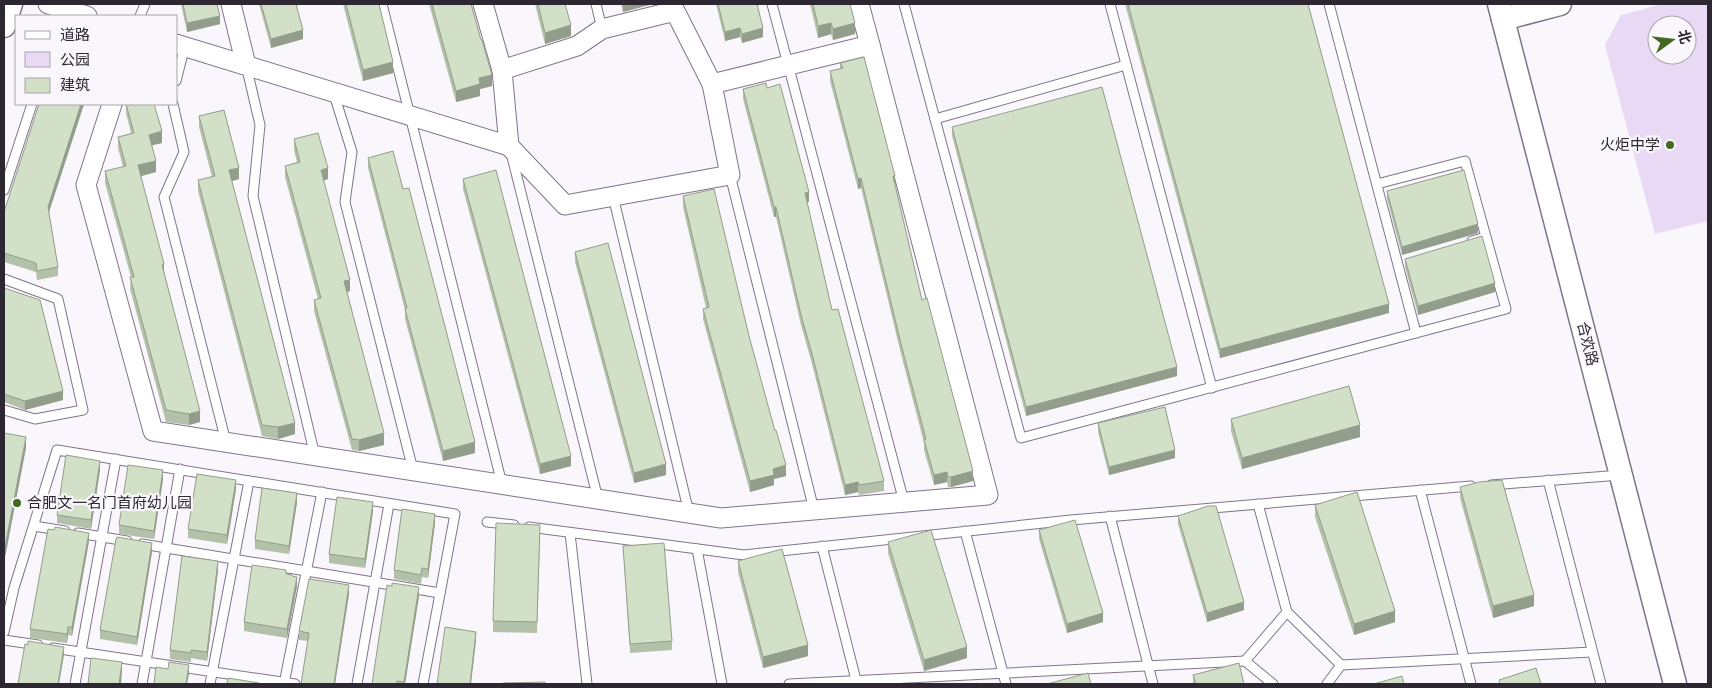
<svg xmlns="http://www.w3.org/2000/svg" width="1712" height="688" font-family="'Sofia Sans Condensed','Noto Sans SC',sans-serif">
<rect width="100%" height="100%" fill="#faf7fc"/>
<path fill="#e9d9f4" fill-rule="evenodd" d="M1663,4H1708V221L1655,234L1605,45L1621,15ZM1657,25H1687V55H1657Z"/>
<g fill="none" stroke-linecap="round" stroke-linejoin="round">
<defs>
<g id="service">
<polyline points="382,4 502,484"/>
<polyline points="596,4 602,29"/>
<polyline points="772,4 904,502"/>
<polyline points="904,4 1021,438 1416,333 1329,4"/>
<polyline points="1110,4 1212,388"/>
<polyline points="140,16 145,4"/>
<polyline points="246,65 260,125 253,196 315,456"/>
<polyline points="176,81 185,46"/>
<polyline points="333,91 352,152 345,202 413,470"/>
<polyline points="173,104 184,152 164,197 226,442"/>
<polyline points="935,119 1126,65"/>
<polyline points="511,153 598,499"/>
<polyline points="730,175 814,510"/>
<polyline points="1377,184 1465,161 1486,237 1472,241"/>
<polyline points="4,190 32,104"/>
<polyline points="613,196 689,513"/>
<polyline points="4,279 58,299 83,410 35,419 4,410"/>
<polyline points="1416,333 1506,309 1486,237"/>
<polyline points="1548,480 1601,684"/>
<polyline points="1491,485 1621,475"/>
<polyline points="1420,490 1471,684"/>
<polyline points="1258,504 1287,612"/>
<polyline points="1110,516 1153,684"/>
<polyline points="487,522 514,525"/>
<polyline points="34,526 65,531"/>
<polyline points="529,527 744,555 1071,520 1471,486"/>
<polyline points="965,531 1006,684"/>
<polyline points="78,533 127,541"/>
<polyline points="570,533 587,684"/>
<polyline points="142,544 440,593"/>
<polyline points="822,546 857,684"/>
<polyline points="697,549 722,684"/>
<polyline points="4,632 14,588 57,450 455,514 423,684"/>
<polyline points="4,640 38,645"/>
<polyline points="53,648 295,684"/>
<polyline points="75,684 116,459"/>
<polyline points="142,684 180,469"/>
<polyline points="210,684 249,481"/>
<polyline points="284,684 322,492"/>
<polyline points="357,684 389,504"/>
<polyline points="789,684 1245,661"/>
<polyline points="1273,684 1245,661 1287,612 1341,665 1592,652"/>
<polyline points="1327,684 1341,665"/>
</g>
<g id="minor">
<polyline points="48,4 87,16"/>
<polyline points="231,4 246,65"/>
<polyline points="483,4 502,70 509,146"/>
<polyline points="176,44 509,146 565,205 730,175 712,84 870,45 859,4"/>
<polyline points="502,70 577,46 602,29 675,11 712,84"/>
<polyline points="112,104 86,185 153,431 721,518 988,495 870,45"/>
</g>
<g id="tertiary">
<polyline points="1499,4 1675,684"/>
<polyline points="1503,19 1560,4"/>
<polyline points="4,26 11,4"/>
</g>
</defs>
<use href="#service" stroke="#82748b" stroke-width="11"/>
<use href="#minor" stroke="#82748b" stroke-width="21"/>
<use href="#tertiary" stroke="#82748b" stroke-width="25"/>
<use href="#service" stroke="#fff" stroke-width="9"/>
<use href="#minor" stroke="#fff" stroke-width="19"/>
<use href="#tertiary" stroke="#fff" stroke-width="22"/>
</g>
<g fill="#b4c1aa">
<polygon points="181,4 217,4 220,24 187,32"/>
<polygon points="259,4 296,4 303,39 271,48"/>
<polygon points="343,4 379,4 393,73 363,81"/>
<polygon points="429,4 471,4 492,86 480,89 480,96 456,102"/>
<polygon points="535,4 565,4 571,36 545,44"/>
<polygon points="621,4 653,4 623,12"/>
<polygon points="716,4 757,4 763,37 742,43 740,37 725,41"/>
<polygon points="810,4 850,4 855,34 833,40 831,34 818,38"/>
<polygon points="1125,4 1308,4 1389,313 1220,358"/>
<polygon points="864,57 922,300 973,481 951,487 948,487 947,482 934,485 924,450 924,443 901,354 861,188 858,189 830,81 830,71 840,69 840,63"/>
<polygon points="743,89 809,202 807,202 832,310 884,481 884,491 859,495 858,492 845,495 812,364 801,325 776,217 774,217 743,99"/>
<polygon points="84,104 49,212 58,267 58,276 37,280 36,272 4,262 4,212"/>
<polygon points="126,104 154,104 162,143 152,145 156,172 141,176 200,422 189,425 166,422 130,289 131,277 105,183 105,171 123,167 118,148 118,137 131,133 126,113"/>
<polygon points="199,116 239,179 232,181 295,434 278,439 262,436 198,191 198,180 212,177 199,127"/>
<polygon points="952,127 1177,376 1026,416 952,136"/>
<polygon points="294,139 328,179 323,181 350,291 347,292 384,445 359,451 352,450 314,311 314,300 318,299 285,177 285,166 297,162 294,150"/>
<polygon points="368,158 403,189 475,453 443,461 405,319 405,310 368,168"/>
<polygon points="463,179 571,466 540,474 463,189"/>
<polygon points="1387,191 1478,233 1402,255 1387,199"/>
<polygon points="683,196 749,336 786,476 774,479 774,485 750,492 703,319 703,309 706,308 683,207"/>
<polygon points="575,252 666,475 634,483 575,262"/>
<polygon points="1405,259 1495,292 1418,315 1405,267"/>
<polygon points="4,288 63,400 25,410 4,402"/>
<polygon points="1231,419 1360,437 1242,469 1231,431"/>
<polygon points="1098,423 1175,458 1109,475 1098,432"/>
<polygon points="100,470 91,529 57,523 57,515"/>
<polygon points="163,479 154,539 119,534 119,525"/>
<polygon points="1460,487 1534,606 1493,618 1460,498"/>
<polygon points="236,489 227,544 188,538 188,529"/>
<polygon points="297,502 289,554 255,549 255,540"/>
<polygon points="1315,505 1395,622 1354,635 1315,517"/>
<polygon points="373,511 365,568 329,563 329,554"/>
<polygon points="1178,516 1244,610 1207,622 1178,524"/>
<polygon points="435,523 428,578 422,577 421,584 394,579 394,570"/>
<polygon points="1039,530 1103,622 1067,633 1039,539"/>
<polygon points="540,536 537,633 493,632 493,621"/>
<polygon points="89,541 72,636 68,635 67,643 30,638 30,629"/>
<polygon points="888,542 967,658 924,671 888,553"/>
<polygon points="623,546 672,641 672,650 630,653"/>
<polygon points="152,552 137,645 100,639 100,630"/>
<polygon points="738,561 808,656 763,668 738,572"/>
<polygon points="218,570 207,661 191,658 191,662 170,659 170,650"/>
<polygon points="286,574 292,576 297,586 287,638 244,631 244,622"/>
<polygon points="349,594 335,684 301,684 308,641 299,640 299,631"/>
<polygon points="419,596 405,684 372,684"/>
<polygon points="1193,675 1244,684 1193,684"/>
</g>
<g fill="#929d8b">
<polygon points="623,4 653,4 623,12"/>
<polygon points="220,16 220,24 187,32 187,23"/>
<polygon points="831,23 831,34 818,38 818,26"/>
<polygon points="855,23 855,34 833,40 833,29"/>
<polygon points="571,25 571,36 545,44 545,33"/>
<polygon points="740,28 740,37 725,41 725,32"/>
<polygon points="763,28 763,37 742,43 742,34"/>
<polygon points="303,30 303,39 271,48 271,39"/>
<polygon points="393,62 393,73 363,81 363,70"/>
<polygon points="492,75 492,86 480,89 480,96 456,102 456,91 479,78"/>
<polygon points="81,104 84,104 48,215 48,207"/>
<polygon points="162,131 162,143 149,146 149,135"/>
<polygon points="156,161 156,172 138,177 138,165"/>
<polygon points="239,168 239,179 229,182 229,170"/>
<polygon points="328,168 328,179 321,181 321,170"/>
<polygon points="893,176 895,176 895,186"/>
<polygon points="861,178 861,188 858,189 858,179"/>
<polygon points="809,192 809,202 805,203 805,193"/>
<rect x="774" y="207" width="2" height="10"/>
<polygon points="1478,224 1478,233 1402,255 1402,247"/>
<polygon points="164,264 164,275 162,265"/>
<polygon points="350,280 350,291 344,293 344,281"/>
<polygon points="1495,283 1495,292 1418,315 1418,306"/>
<polygon points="1389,304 1389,313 1220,358 1220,349"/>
<polygon points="1177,367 1177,376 1026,416 1026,407"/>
<polygon points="63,391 63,400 25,410 25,401"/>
<polygon points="200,411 200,422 189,425 189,414"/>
<polygon points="295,423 295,434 278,439 278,427"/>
<polygon points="1360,425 1360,437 1242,469 1242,458"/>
<polygon points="384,433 384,445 359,451 359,440"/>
<polygon points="26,437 26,448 4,563 4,552"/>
<polygon points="475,442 475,453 443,461 443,451"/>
<polygon points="1175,450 1175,458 1109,475 1109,467"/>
<polygon points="571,456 571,466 540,474 540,464"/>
<polygon points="100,461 100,470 91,529 91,520"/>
<polygon points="666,464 666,475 634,483 634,473"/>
<polygon points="786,465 786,476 774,479 774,485 750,492 750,481 773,469"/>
<polygon points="163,470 163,479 154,539 154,531"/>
<polygon points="973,471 973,481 951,487 951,477"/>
<polygon points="947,472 947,482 934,485 934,475"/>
<polygon points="236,480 236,489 227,544 227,535"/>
<polygon points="858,482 858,492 845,495 845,485"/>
<polygon points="297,493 297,502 289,554 289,546"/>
<polygon points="373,502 373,511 365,568 365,559"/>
<polygon points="435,514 435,523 428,578 428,569"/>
<polygon points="89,533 89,541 72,636 72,627"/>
<polygon points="152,543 152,552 137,645 137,637"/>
<polygon points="218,561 218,570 207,661 207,652"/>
<polygon points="297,577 297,586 287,638 287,629"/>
<polygon points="349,585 349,594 335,684 334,684"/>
<polygon points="419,587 419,596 405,684 404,684"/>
<polygon points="1534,595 1534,606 1493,618 1493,606"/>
<polygon points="1244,602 1244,610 1207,622 1207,613"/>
<polygon points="1395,611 1395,622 1354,635 1354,624"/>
<polygon points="1103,613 1103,622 1067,633 1067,624"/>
<polygon points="68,627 68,635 67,643 67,634"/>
<polygon points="476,632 476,641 471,684 470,684"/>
<polygon points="808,645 808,656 763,668 763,657"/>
<polygon points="64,647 64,655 59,684 58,684"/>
<polygon points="967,647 967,658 924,671 924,660"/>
<polygon points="122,662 122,671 121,684 119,684"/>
<polygon points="189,665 189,674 187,684 186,684"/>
</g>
<g fill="#d1e0c6" stroke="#929d8b">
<polygon points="183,4 217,4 220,16 187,23"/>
<polygon points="261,4 296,4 303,30 271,39"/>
<polygon points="346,4 379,4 393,62 363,70"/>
<polygon points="432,4 471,4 481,40 482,40 492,75 479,78 480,84 456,91"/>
<polygon points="538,4 565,4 571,25 545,33"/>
<polygon points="718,4 757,4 763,28 742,34 740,28 725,32"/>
<polygon points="813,4 850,4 855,23 833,29 831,23 818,26"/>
<polygon points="1128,4 1308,4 1389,304 1220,349"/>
<polygon points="864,57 895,176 893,176 922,300 927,298 973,471 951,477 948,477 947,472 934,475 924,440 926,439 901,344 861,178 858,179 830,71 843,68 840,63"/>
<polygon points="766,83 767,88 780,84 809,192 805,193 832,310 838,309 884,481 859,485 858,482 845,485 812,354 801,315 776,207 774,207 743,89"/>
<polygon points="1102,87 1177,367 1026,407 952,127"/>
<polygon points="39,104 81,104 48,207 58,267 37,271 36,263 4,253 4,212"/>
<polygon points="126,104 154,104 162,131 149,135 156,161 138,165 164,264 162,265 200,411 189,414 166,410 130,277 134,277 105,171 126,166 118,137 134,133"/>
<polygon points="224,110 239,168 229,170 295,423 278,427 262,425 198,180 215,176 199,116"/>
<polygon points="318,133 328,168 321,170 350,280 344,281 384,433 359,440 352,439 314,300 321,298 285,166 300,162 294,139"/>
<polygon points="393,151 403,189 409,188 475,442 443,451 405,309 407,308 368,158"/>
<polygon points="496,170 571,456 540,464 463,179"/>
<polygon points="1464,170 1478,224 1402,247 1387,191"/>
<polygon points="714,189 749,336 775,431 776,430 786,465 773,469 774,475 750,481 703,309 709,307 683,196"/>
<polygon points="1482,236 1495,283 1418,306 1405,259"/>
<polygon points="608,243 666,464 634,473 575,252"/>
<polygon points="4,288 40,300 63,391 25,401 4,394"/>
<polygon points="1349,386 1360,425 1242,458 1231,419"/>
<polygon points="1165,407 1175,450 1109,467 1098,423"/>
<polygon points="4,433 26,437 4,552"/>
<polygon points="66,455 100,461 91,520 57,515"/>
<polygon points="128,465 163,470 154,531 119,525"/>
<polygon points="197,474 236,480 227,535 188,529"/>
<polygon points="1502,480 1534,595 1493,606 1460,487 1479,482"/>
<polygon points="262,488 297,493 289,546 255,540"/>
<polygon points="1357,492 1395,611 1354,624 1315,505"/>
<polygon points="337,497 373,502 365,559 329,554"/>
<polygon points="1208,506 1216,506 1244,602 1207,613 1178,516"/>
<polygon points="402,509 435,514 428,569 422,568 421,575 394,570"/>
<polygon points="1075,520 1103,613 1067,624 1039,530"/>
<polygon points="496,523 540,525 537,622 493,621"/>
<polygon points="55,527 89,533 72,627 68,627 67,634 30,629 48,529 54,530"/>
<polygon points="931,530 967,647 924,660 888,542"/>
<polygon points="117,537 152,543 137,637 100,630 116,539"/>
<polygon points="664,543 672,641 630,644 623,546"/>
<polygon points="782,549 808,645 763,657 738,561"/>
<polygon points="182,556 218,561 207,652 191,650 191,653 170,650"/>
<polygon points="252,565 286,570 286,574 292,575 292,576 297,577 287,629 244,622"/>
<polygon points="309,579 349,585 334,684 301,684 309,633 299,631"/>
<polygon points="392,583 419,587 404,682 397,681 397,684 372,684 387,585 392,586"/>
<polygon points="445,627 476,632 470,684 437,684"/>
<polygon points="28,641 64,647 58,684 18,684 25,644 28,645"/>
<polygon points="91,658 122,662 119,684 88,684"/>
<polygon points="169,662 189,665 186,684 154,684 156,667 168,669"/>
<polygon points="1239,663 1244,684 1196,684 1193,675"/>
<polygon points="1536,668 1541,684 1500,684 1499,680"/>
<polygon points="1088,673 1091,684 1047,684"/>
<polygon points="1402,676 1404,684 1374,684"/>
<polygon points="228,678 259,683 259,684 227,684"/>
<polygon points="545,682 545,684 503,684 503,683"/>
</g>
<g fill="#436922" stroke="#faf7fc" stroke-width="2">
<circle cx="1670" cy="145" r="5"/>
<circle cx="17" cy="503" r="5"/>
</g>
<g text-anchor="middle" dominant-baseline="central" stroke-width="4.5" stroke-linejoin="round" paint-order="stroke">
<g font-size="15" fill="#2d2731" stroke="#faf7fc" text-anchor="end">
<text x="1660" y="145">火炬中学</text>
<text x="27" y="503" text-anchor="start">合肥文一名门首府幼儿园</text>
</g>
<g font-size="15" fill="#2d2731" stroke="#faf7fc">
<text transform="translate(1587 344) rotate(76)">合欢路</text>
</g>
</g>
<rect width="1712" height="688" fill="none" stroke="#2d2731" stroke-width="10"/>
<rect x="15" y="15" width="162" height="90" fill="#faf7fc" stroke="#a8a4ab"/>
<rect x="25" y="31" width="25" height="8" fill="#ffffff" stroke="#a8a4ab"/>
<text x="60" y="40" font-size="15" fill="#2d2731">道路</text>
<rect x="25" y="52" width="25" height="15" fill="#e9d9f4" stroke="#a8a4ab"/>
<text x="60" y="65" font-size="15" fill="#2d2731">公园</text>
<rect x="25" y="78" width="25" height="15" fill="#d1e0c6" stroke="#a8a4ab"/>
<text x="60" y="90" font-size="15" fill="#2d2731">建筑</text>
<g transform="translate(1672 40) rotate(75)"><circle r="24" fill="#faf7fc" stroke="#a8a4ab"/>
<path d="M0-4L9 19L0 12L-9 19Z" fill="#436922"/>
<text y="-8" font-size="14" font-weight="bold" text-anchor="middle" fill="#2d2731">北</text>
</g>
</svg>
